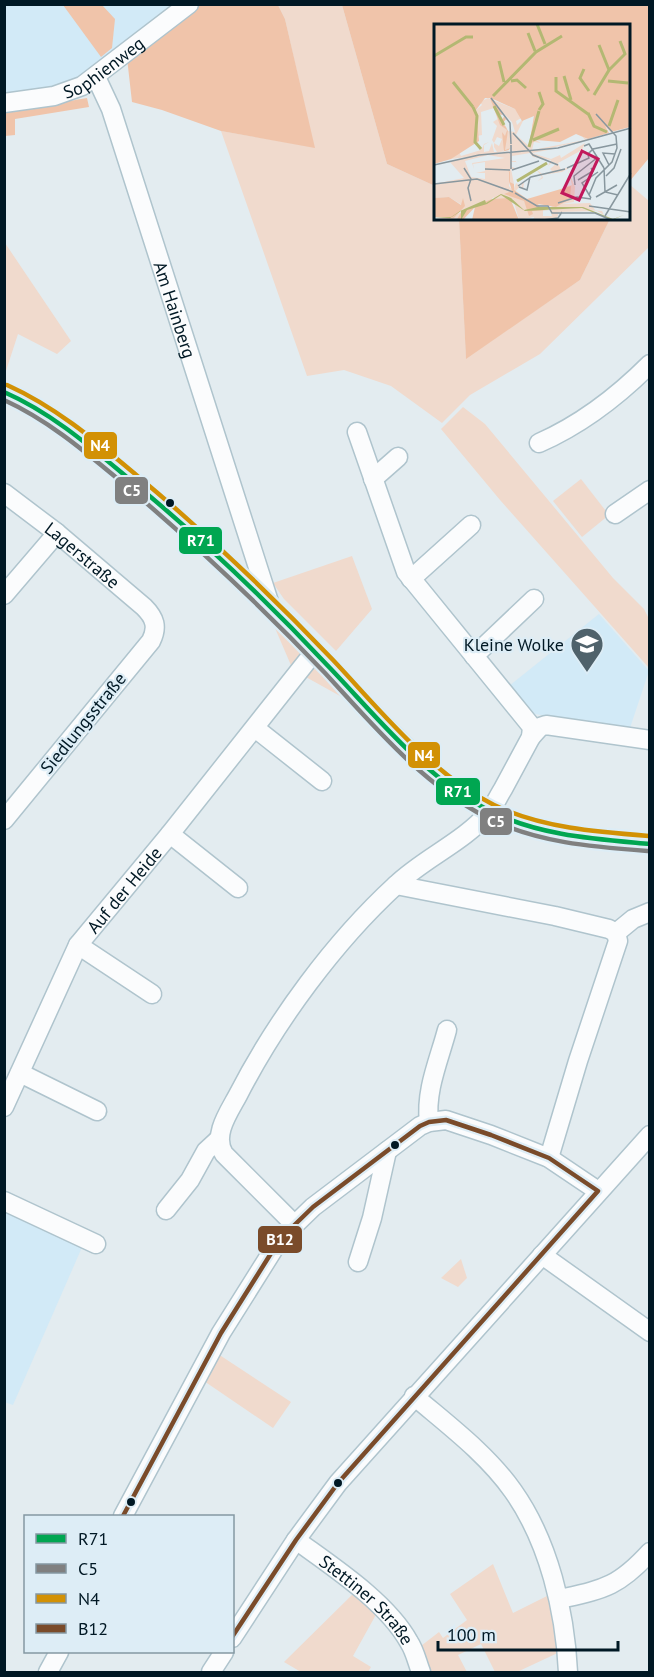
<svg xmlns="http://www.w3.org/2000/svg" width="654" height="1677" font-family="'PT Sans',sans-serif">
<rect width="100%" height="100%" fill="#e3ecf0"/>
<g fill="#d2eaf7">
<polygon points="4,5 170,5 85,78 64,88 5,96"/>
<polygon points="599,614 649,671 629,731 535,714 509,686"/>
<polygon points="4,1208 83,1245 13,1405 4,1402"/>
</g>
<g fill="#f0dacd">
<polygon points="278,5 342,5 387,164 435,186 435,219 459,219 466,358 580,280 610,219 628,219 629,184 649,201 649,247 540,354 470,395 442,423 391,386 344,370 307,376 221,131 314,147 285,19"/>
<polygon points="5,243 71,341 57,354 18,334 5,374"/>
<polygon points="463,407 485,424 613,578 644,609 649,619 649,668 500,500 441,429"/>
<polygon points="581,479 609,515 582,537 553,501"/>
<polygon points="352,556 372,609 336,651 284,599 273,583"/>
<polygon points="269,614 302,650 303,656 293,670"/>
<polygon points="316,666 369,717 340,696 304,676 312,668"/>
<polygon points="461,1259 467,1278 458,1287 441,1278"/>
<polygon points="215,1352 291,1402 273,1428 201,1379"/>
<polygon points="493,1564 513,1613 553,1593 562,1651 517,1672 495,1672 481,1644 458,1655 467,1672 428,1672 417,1649 439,1632 443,1638 467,1620 450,1594"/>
<polygon points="356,1591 378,1611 353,1656 371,1667 368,1672 301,1672 284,1662"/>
</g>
<g fill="#f0c4aa">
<polygon points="63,5 102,5 115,19 112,48 101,57"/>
<polygon points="194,5 278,5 285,19 315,148 221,131 162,110 132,102 127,58"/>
<polygon points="342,5 649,5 649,158 629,182 628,26 435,26 435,186 387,164"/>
<polygon points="87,98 89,107 15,119 15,135 5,136 5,112"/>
<polygon points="459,219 610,219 580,280 466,359"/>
</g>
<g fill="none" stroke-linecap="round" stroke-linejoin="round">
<defs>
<g id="minor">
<path id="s1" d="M96,77L111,109L270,605"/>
<path id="s2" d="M4,103L54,96L82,86L189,4"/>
<path d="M4,392C51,411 89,445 127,477C201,538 270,603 335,673C380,720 432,782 490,811C540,836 596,839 650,844"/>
<path d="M539,443C580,425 619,395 650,364"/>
<polyline points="373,479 398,457"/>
<path id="s3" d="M4,493L57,533L144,607C155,618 158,627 151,641L4,820"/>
<polyline points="615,514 650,490"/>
<polyline points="411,579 471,525"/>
<polyline points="4,595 57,533"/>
<polyline points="474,656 534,599"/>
<polyline points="255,728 322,781"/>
<polyline points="531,737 540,727 546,725 650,740"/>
<polyline points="170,834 238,888"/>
<polyline points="396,885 555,916 609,929 616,933 618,941 578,1061 549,1158"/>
<polyline points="616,933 633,919 650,912"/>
<polyline points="78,945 152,994"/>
<polyline points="20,1073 97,1111"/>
<path id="s4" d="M4,1107L78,945L170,834L315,651"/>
<path d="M429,1122C425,1091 439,1060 447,1030"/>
<polyline points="4,1201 96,1244"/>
<polyline points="166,1210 190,1180 206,1151 219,1139"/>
<path d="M294,1224L224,1154C212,1135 229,1112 238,1095C276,1021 334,942 396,885C424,858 464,842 489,812C494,806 498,797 503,789C512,772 522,754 531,737L532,727L406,572L357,432"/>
<polyline points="542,1255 650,1332"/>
<polyline points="358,1262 372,1218 387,1151"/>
<path d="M414,1396C448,1425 487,1454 513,1491C549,1542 565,1611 568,1672"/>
<polyline points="123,1516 221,1333 280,1239 313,1207 420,1126 429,1122 446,1120 491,1135 549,1158 598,1191"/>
<path id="s5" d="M296,1540C333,1567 387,1602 409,1642C415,1651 417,1662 421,1672"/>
<path d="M560,1599C604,1589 618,1587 650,1552"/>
<polyline points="232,1638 296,1540 338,1483 650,1135"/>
<polyline points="48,1672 59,1652"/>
<polyline points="211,1672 224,1652"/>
</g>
</defs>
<use href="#minor" stroke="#afc4cd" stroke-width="21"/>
<use href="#minor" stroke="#fbfcfd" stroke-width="18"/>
<defs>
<path id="bus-1" d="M4,392C54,414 93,449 134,483C203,540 268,602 329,667C378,718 426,779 490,811C540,836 596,839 650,844"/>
<path id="bus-2" d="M4,400C52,422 90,456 130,489C198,547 263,608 325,673C373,725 422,784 486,817C536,843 594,847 649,851"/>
<path id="bus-3" d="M7,385C58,408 98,443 141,479C208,535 272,596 333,660C381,711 430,773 494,805C542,828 597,832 650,836"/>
<polyline id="bus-4" points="123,1516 221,1333 280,1239 313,1207 420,1126 429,1122 446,1120 491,1135 549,1158 598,1191 338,1483 296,1540 232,1637"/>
</defs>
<use href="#bus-1" stroke="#ddedf6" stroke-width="9"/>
<use href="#bus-2" stroke="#ddedf6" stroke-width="9"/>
<use href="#bus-3" stroke="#ddedf6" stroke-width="9"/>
<use href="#bus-4" stroke="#ddedf6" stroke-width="9"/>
<use href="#bus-1" stroke="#00a651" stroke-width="4.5"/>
<use href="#bus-2" stroke="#808080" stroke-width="4.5"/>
<use href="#bus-3" stroke="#d29105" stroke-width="4.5"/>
<use href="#bus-4" stroke="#7a4b2a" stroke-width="4.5"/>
</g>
<defs>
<symbol id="school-pin" viewBox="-11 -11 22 30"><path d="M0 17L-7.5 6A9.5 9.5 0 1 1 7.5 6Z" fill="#4f626b" stroke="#ddedf6"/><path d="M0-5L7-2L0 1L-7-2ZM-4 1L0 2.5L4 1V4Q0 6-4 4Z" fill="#fff"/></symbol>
</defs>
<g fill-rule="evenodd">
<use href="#school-pin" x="568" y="625" width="38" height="52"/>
</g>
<g fill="#001824" stroke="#ddedf6" stroke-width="2">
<circle cx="170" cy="503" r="5"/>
<circle cx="395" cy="1145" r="5"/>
<circle cx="338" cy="1483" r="5"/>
<circle cx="131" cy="1502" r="5"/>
</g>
<g text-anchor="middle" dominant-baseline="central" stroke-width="4.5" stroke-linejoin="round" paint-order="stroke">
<g font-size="18" fill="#001824" stroke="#ddedf6">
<text stroke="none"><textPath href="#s2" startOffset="108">Sophienweg</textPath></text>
<text stroke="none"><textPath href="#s1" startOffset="246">Am Hainberg</textPath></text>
<text stroke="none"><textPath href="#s3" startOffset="100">Lagerstraße</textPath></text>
<text transform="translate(83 723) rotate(-51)">Siedlungsstraße</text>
<text stroke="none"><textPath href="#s4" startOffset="250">Auf der Heide</textPath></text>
<text stroke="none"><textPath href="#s5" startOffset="93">Stettiner Straße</textPath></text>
</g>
<g font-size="18" fill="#001824" stroke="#ddedf6" text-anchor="end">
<text x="564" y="644">Kleine Wolke</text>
</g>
</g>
<g transform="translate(434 24)">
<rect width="196" height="196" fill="#e3ecf0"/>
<path d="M54,74L81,85L89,93L82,97L83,101L91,93L100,92L96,120L102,116L107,119L100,118L98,126L151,116L148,112L154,116L112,125L68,128L76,127V124L64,129L17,135L25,128L27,132L47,126L41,118L48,125L50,120L55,118L50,121V128L55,127L58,119L60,128H63L60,123V119L65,122L68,115L63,113L60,119L58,116L63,102L59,98L65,94L72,95L66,100L73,106L70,124L74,107L81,108L78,98L58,78L60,84L47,88L48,111L43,112L42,86L48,81L46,78ZM100,92L99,112L95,122L82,111L91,93ZM151,119L148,126L124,139L127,146L138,142L128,148L108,151L109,154L104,157L108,153L102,145L108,150L119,148L116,145L122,140L119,138L114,142L117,136L99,133L96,129L78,132V137H82L83,143L82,138H77L78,143L83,145H77L80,160L76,158L75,162L79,167L82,159L88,163L87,159L89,158H90L89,166L86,162L81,168L103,181L79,168L77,170L90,177L94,185L109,184V192H118L116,186L129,184L168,187L170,191L163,187L125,188L123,194L129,191L122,195L99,196L100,193L85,196L79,175L60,178V173L52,180L28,186L26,196H13L27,188L29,176L28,181L15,173L0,174V160L30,154L16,138L0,142L38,132L125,124L98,129L117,135L126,131L127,134ZM54,131L71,134L38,139L40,145L39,140L51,138V147L42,149H51V155L37,153L31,137ZM134,146L141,163L140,178L128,180L156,179L161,186L116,184L136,166L130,163L138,161Z" fill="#f0dacd" fill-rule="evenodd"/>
<path d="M0,0H196V103L177,108L171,102L175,109L154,115L142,110L126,118L102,116L95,121L100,92L88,97L81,85L59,75L69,91L63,90L68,98L70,92L72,95L69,99L72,103L74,107L71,126L76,124L75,126L64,129L70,127L68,108L71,112L73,106L66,101L56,74H51L42,86L45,117L17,135L0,140ZM74,146L76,148V158L80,160V166L93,175L137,162L136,175L122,183L104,180L108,186H116L98,187L99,190L95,192L90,177L70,170L78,167L75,157V148ZM15,173L27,181L29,174L31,182L20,194L11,196L0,195L16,194L0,193V174ZM76,174L85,196H38L41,183L29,196L23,195L28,187L58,175Z" fill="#f0c4aa"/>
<path d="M67,170L77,174L90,186L104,183H149L179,195L190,191L178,196L148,184L91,187L67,171L53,180L33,186L27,196V187L16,194H0L17,193L26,187L51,176L52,179Z" fill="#b3b873"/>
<path fill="none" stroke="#b3b873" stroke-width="3" d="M103,0L111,20M94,9L101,27M0,32L32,13H39M65,37L70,58M150,45L146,54L155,67M175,46L191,30L186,17M130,52L137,76M122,53V67L154,90M77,57L83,56L92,64M174,57L194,59M19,58L39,83M160,71L175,46L165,21M59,72L102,28L128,12M60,82L70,101M39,83L43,92L41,118L47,125M105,86L109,80L105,68M154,89L160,102L173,108M175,102L184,76M99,116L125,105M95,123L105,87M83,157L113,139"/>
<path fill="none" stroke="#88979e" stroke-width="1.5" d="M57,74L76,99L77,120M79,109L99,131L124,141M77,121V145M150,122L155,120L170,144M155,135L154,130L159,125L183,120M0,141L45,131L124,124L197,104M175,141L169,129L181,130M30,144L37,155L34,164L37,177M133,144L155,134M170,144L171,168L184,171M51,145L76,146M78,146L105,137M172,152L180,144L187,125M144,156L159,147L157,144M0,160L43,155L79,168M141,161L140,152L164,133M84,162L97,153L131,145M85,163L93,166L96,153M81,169L103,182H114L118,189H161L177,196M155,171L162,154L178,138L183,124L182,112L162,90M162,173L183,161M157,174L148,159L164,148M124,179L143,173L157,175M155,182L197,188M171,192L197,149M109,196L124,194L128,188"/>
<path fill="#c2185b" fill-opacity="0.15" stroke="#c2185b" stroke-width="3" d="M148,127L164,135L145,176L128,169Z"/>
<rect width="196" height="196" fill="none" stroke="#001824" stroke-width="3"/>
</g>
<g stroke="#ddedf6" stroke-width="2">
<rect x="83" y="431" width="35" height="29" rx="6" fill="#d29105"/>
<rect x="114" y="476" width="35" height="29" rx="6" fill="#808080"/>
<rect x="178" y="526" width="45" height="29" rx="6" fill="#00a651"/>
<rect x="407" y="741" width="34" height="28" rx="6" fill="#d29105"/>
<rect x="435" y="777" width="46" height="29" rx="6" fill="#00a651"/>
<rect x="479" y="807" width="34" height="29" rx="6" fill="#808080"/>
<rect x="257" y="1225" width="46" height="29" rx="6" fill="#7a4b2a"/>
</g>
<g font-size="16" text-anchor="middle" font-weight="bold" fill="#fff">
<text x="100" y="451">N4</text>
<text x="132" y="496">C5</text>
<text x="201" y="546">R71</text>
<text x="424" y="761">N4</text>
<text x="458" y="797">R71</text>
<text x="496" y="827">C5</text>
<text x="280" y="1245">B12</text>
</g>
<rect width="654" height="1677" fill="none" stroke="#001824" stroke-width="12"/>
<rect x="24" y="1515" width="210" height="138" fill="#ddedf6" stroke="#8598a2" stroke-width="1.5"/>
<rect x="36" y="1534" width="30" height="9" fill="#00a651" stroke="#8598a2" stroke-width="1.5"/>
<text x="78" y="1545" font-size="18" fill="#001824">R71</text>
<rect x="36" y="1564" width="30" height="9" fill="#808080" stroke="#8598a2" stroke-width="1.5"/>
<text x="78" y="1575" font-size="18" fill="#001824">C5</text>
<rect x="36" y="1594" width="30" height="9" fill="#d29105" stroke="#8598a2" stroke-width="1.5"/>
<text x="78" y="1605" font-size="18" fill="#001824">N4</text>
<rect x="36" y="1624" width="30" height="9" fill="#7a4b2a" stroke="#8598a2" stroke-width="1.5"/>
<text x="78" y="1635" font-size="18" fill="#001824">B12</text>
<path d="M438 1641v9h180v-9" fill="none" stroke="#001824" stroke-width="3"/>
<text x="447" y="1641" font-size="18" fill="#001824" stroke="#ddedf6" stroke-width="4.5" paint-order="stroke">100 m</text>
</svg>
